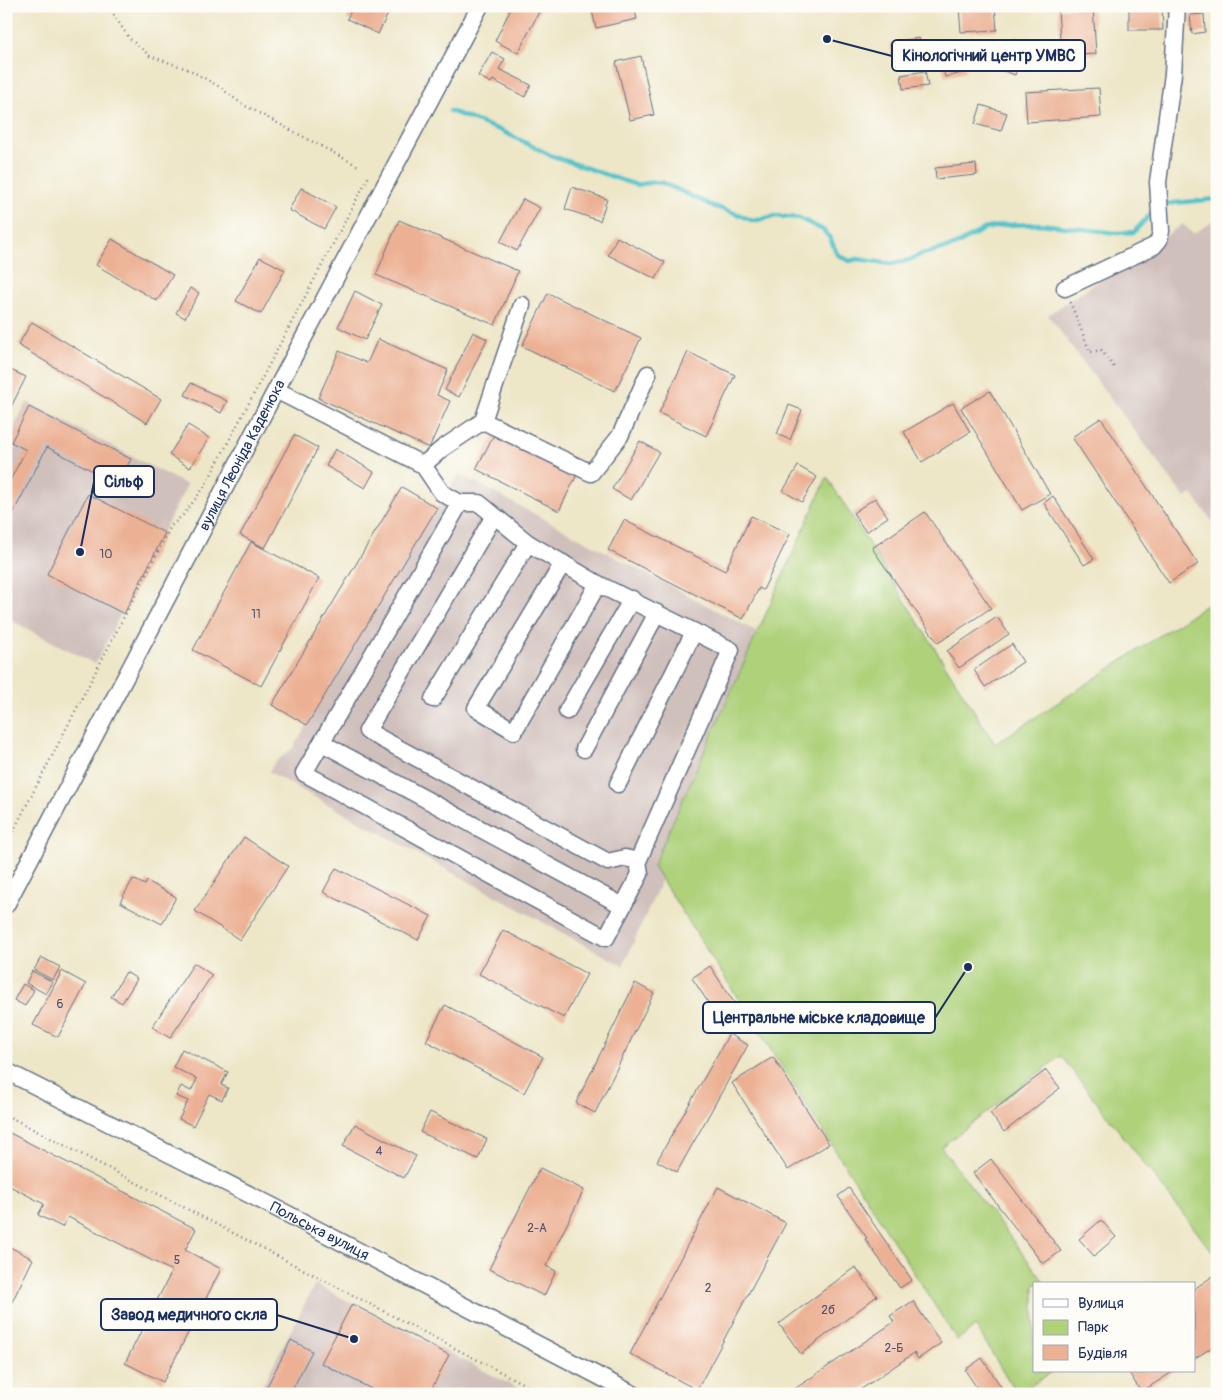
<svg xmlns="http://www.w3.org/2000/svg" width="1223" height="1400" font-family="Pangolin,sans-serif">
<rect width="100%" height="100%" fill="#fdfcf7"/>
<filter id="ink" filterUnits="userSpaceOnUse"><feTurbulence type="fractalNoise" baseFrequency=".02" numOctaves="2"/><feDisplacementMap in="SourceGraphic" scale="10" xChannelSelector="R" yChannelSelector="G"/><feConvolveMatrix kernelMatrix="1 2 1 2 8 2 1 2 1" color-interpolation-filters="sRGB"/></filter>
<filter id="wash" filterUnits="userSpaceOnUse"><feTurbulence type="fractalNoise" baseFrequency=".0096" numOctaves="4" result="noise"/><feDisplacementMap in="SourceGraphic" scale="20" xChannelSelector="R" yChannelSelector="G"/><feGaussianBlur stdDeviation="1.12" result="paint"/><feColorMatrix in="noise" values="0 0 0 0 0 0 0 0 0 0 0 0 0 0 0 0 0 1.4 0 .05"/><feComposite in="paint" operator="in"/></filter>
<g filter="url(#wash)">
<rect width="100%" height="100%" fill="#ede6c7"/>
<g fill="#d0c0bc">
<polygon points="1217,219 1217,528 1192,494 1185,498 1048,315 1183,224 1193,234"/>
<polygon points="27,402 187,485 95,664 6,618 6,443"/>
<polygon points="459,474 757,632 653,866 662,879 623,966 269,772 274,763 293,748 437,508"/>
<polygon points="315,1284 529,1394 258,1394"/>
</g>
<polygon fill="#aed17a" stroke="#64806c" points="827,477 995,744 1217,598 1217,1258 1061,1056 941,1147 1046,1284 1034,1284 1034,1371 1053,1371 1019,1394 1016,1394 976,1326 957,1340 653,866"/>
<g fill="none" stroke-linecap="round" stroke-linejoin="round">
<g stroke="#55c2cb" stroke-width="4.5">
<polyline points="450,111 502,131 550,155 624,181 637,185 654,182 663,183 713,206 740,215 753,221 775,216 799,218 823,230 830,238 837,254 849,261 858,259 891,264 909,260 922,254 954,246 984,229 1004,225 1040,224 1117,233 1134,232 1155,209"/>
<polyline points="1163,204 1217,199"/>
</g>
</g>
<g id="blocks">
<g fill="#ecb194">
<polygon points="353,6 392,6 378,34 347,19"/>
<polygon points="512,6 542,6 518,53 495,41"/>
<polygon points="591,6 634,6 637,19 596,28"/>
<polygon points="995,6 997,30 961,32 959,7"/>
<polygon points="1093,7 1096,54 1061,56 1058,9"/>
<polygon points="1129,7 1162,7 1163,30 1129,30"/>
<polygon points="1204,14 1205,32 1192,34 1190,15"/>
<polygon points="919,38 922,51 893,57 890,43"/>
<polygon points="1013,39 1025,43 1015,75 1002,70"/>
<polygon points="492,52 505,59 499,69 531,85 525,97 493,80 491,83 478,76"/>
<polygon points="641,56 654,115 630,120 616,62"/>
<polygon points="962,56 966,72 945,77 941,61"/>
<polygon points="925,71 928,86 903,89 901,75"/>
<polygon points="1099,88 1101,117 1027,122 1025,92"/>
<polygon points="981,105 1007,113 1001,131 975,124"/>
<polygon points="976,164 977,175 936,179 935,168"/>
<polygon points="572,187 607,199 600,221 565,209"/>
<polygon points="301,188 336,207 324,229 289,210"/>
<polygon points="523,199 540,208 517,251 500,242"/>
<polygon points="399,220 518,271 495,325 376,275"/>
<polygon points="617,237 665,262 656,279 608,255"/>
<polygon points="112,239 173,275 157,301 96,265"/>
<polygon points="260,257 285,270 261,314 236,301"/>
<polygon points="190,288 199,293 185,318 176,313"/>
<polygon points="355,291 382,305 365,340 338,327"/>
<polygon points="548,293 641,338 615,391 522,346"/>
<polygon points="32,322 161,399 147,423 18,345"/>
<polygon points="473,332 487,339 459,397 445,390"/>
<polygon points="378,339 448,370 437,395 450,401 429,448 318,398 339,351 367,363"/>
<polygon points="688,352 735,375 706,436 659,413"/>
<polygon points="6,368 26,377 6,417"/>
<polygon points="191,383 227,401 221,413 185,395"/>
<polygon points="990,391 1050,494 1022,510 961,408"/>
<polygon points="953,403 970,432 922,462 904,432"/>
<polygon points="789,405 802,410 790,440 777,434"/>
<polygon points="29,407 131,459 118,484 47,447 6,527 6,488 26,450 11,442"/>
<polygon points="1101,418 1198,564 1169,583 1072,437"/>
<polygon points="188,425 209,438 190,468 169,455"/>
<polygon points="497,429 579,470 559,511 476,469"/>
<polygon points="294,435 318,448 265,548 240,535"/>
<polygon points="640,441 659,452 631,500 612,489"/>
<polygon points="335,449 374,472 365,488 326,466"/>
<polygon points="798,466 817,477 802,502 783,491"/>
<polygon points="402,487 437,508 307,725 272,705"/>
<polygon points="88,494 165,533 124,614 47,574"/>
<polygon points="1053,496 1094,559 1084,565 1044,503"/>
<polygon points="875,498 888,517 866,532 853,513"/>
<polygon points="925,512 991,608 938,643 872,548"/>
<polygon points="751,516 790,534 763,590 759,588 743,619 608,550 624,520 725,571"/>
<polygon points="251,542 319,578 261,686 193,650"/>
<polygon points="997,617 1009,634 959,668 947,651"/>
<polygon points="1012,644 1023,662 985,687 974,670"/>
<polygon points="244,837 288,866 240,940 195,911"/>
<polygon points="336,868 431,916 418,940 323,892"/>
<polygon points="133,879 145,885 147,881 176,897 162,924 120,902"/>
<polygon points="503,930 587,974 564,1018 479,974"/>
<polygon points="41,957 60,967 53,980 34,970"/>
<polygon points="194,963 212,975 170,1038 152,1027"/>
<polygon points="710,966 747,1022 729,1034 692,978"/>
<polygon points="32,971 53,982 46,994 26,983"/>
<polygon points="62,971 86,984 58,1037 33,1025"/>
<polygon points="126,972 137,979 122,1003 111,997"/>
<polygon points="635,983 654,993 595,1113 576,1103"/>
<polygon points="23,984 34,990 25,1006 14,1000"/>
<polygon points="445,1005 543,1057 524,1093 426,1041"/>
<polygon points="729,1034 748,1045 677,1172 657,1161"/>
<polygon points="182,1049 228,1072 221,1085 228,1088 222,1100 209,1094 193,1126 179,1119 188,1101 176,1096 181,1086 191,1091 197,1079 173,1067"/>
<polygon points="773,1057 829,1144 788,1170 732,1083"/>
<polygon points="1046,1070 1060,1088 1004,1132 990,1113"/>
<polygon points="430,1112 487,1139 478,1159 420,1132"/>
<polygon points="355,1124 416,1156 404,1178 343,1146"/>
<polygon points="6,1131 196,1229 185,1250 221,1269 163,1382 125,1363 172,1271 68,1217 62,1227 38,1215 44,1204 6,1184"/>
<polygon points="991,1159 1061,1251 1043,1264 973,1173"/>
<polygon points="540,1168 584,1190 546,1266 556,1271 544,1296 489,1269"/>
<polygon points="718,1187 786,1223 697,1390 630,1354"/>
<polygon points="849,1188 912,1280 900,1288 865,1239 867,1238 838,1196"/>
<polygon points="1101,1220 1116,1237 1094,1256 1079,1239"/>
<polygon points="6,1245 33,1259 11,1304 6,1302"/>
<polygon points="855,1267 877,1296 801,1354 779,1324"/>
<polygon points="1213,1276 1217,1281 1217,1344 1194,1359 1194,1289"/>
<polygon points="913,1301 941,1343 918,1359 914,1353 854,1394 787,1394 894,1322 890,1316"/>
<polygon points="352,1304 449,1355 429,1394 381,1394 321,1363"/>
<polygon points="291,1340 312,1351 290,1394 263,1394"/>
<polygon points="982,1358 1006,1394 981,1394 965,1370"/>
<polygon points="1128,1371 1174,1371 1141,1392"/>
</g>
</g>
</g>
<g filter="url(#ink)">
<use href="#blocks" fill-opacity="0" stroke="#646f83" stroke-width="1"/>
<g fill="none" stroke-linecap="round" stroke-linejoin="round">
<defs>
<g id="minor">
<polyline points="1065,288 1154,246 1159,240 1161,231 1158,182 1173,74 1177,6"/>
<polyline points="276,390 423,465 442,493 460,503 479,503 528,543 598,584 731,650 638,861 640,874 606,938 304,773 460,503"/>
<polyline points="483,421 591,473 620,436 648,374"/>
<polyline points="423,465 443,448 483,421 522,305"/>
<polyline points="494,516 367,731 608,862 625,858 638,861"/>
<polyline points="563,563 476,708 514,731 598,584"/>
<polyline points="433,699 528,543"/>
<polyline points="567,711 632,599"/>
<polyline points="322,743 623,906"/>
<polyline points="584,749 657,613"/>
<polyline points="618,784 694,632"/>
<path id="s1" d="M6,905L276,390L480,6"/>
<path id="s2" d="M6,1071L274,1207L633,1394"/>
</g>
</defs>
<use href="#minor" stroke="#646f83" stroke-width="19"/>
<g stroke="#646f83" stroke-width="2.5" stroke-dasharray="1 4" stroke-linecap="butt">
<polyline points="108,6 129,38 150,56 190,70 218,86 242,104 360,167"/>
<polyline points="1070,302 1090,352 1101,350 1114,367"/>
<polyline points="6,845 171,526 184,514 205,486 370,174"/>
<polyline points="6,1115 543,1394"/>
</g>
<use href="#minor" stroke="#fff" stroke-width="16"/>
</g>
</g>
<g text-anchor="middle" dominant-baseline="central" stroke-width="4.5" stroke-linejoin="round" paint-order="stroke">
<g font-size="12" fill="#4f506c">
<text x="106" y="554">10</text>
<text x="256" y="614">11</text>
<text x="60" y="1004">6</text>
<text x="379" y="1151">4</text>
<text x="537" y="1228">2-А</text>
<text x="177" y="1260">5</text>
<text x="708" y="1288">2</text>
<text x="828" y="1310">2б</text>
<text x="894" y="1348">2-Б</text>
</g>
<g font-size="15" fill="#1b2f5e" stroke="#fdfcf7">
<text stroke="none"><textPath href="#s1" startOffset="508">вулиця Леоніда Каденюка</textPath></text>
<text stroke="none"><textPath href="#s2" startOffset="352">Польська вулиця</textPath></text>
</g>
</g>
<path fill="none" stroke="#1b2f5e" stroke-width="2" d="M827 39L892 56M80 552L94 482M968 967L935 1018M354 1339L277 1315"/>
<g fill="#1b2f5e" stroke="#fdfcf7" stroke-width="2">
<circle cx="827" cy="39" r="5"/>
<circle cx="80" cy="552" r="5"/>
<circle cx="968" cy="967" r="5"/>
<circle cx="354" cy="1339" r="5"/>
</g>
<g fill="#fdfcf7" stroke="#1b2f5e" stroke-width="2">
<rect x="892" y="40" width="193" height="31" rx="5"/>
<rect x="94" y="466" width="60" height="31" rx="5"/>
<rect x="703" y="1002" width="232" height="31" rx="5"/>
<rect x="101" y="1299" width="176" height="31" rx="5"/>
</g>
<g font-size="16" text-anchor="middle" font-weight="bold" fill="#1b2f5e">
<text x="989" y="61">Кінологічний центр УМВС</text>
<text x="124" y="487">Сільф</text>
<text x="819" y="1023">Центральне міське кладовище</text>
<text x="189" y="1320">Завод медичного скла</text>
</g>
<rect width="1223" height="1400" fill="none" stroke="#fdfcf7" stroke-width="25"/>
<rect x="1033" y="1282" width="162" height="90" fill="#fdfcf7" stroke="#a3aaba"/>
<rect x="1043" y="1299" width="25" height="8" fill="#ffffff" stroke="#a3aaba"/>
<text x="1078" y="1308" font-size="15" fill="#1b2f5e">Вулиця</text>
<rect x="1043" y="1320" width="25" height="15" fill="#aed17a" stroke="#a3aaba"/>
<text x="1078" y="1332" font-size="15" fill="#1b2f5e">Парк</text>
<rect x="1043" y="1345" width="25" height="15" fill="#ecb194" stroke="#a3aaba"/>
<text x="1078" y="1358" font-size="15" fill="#1b2f5e">Будівля</text>
</svg>
